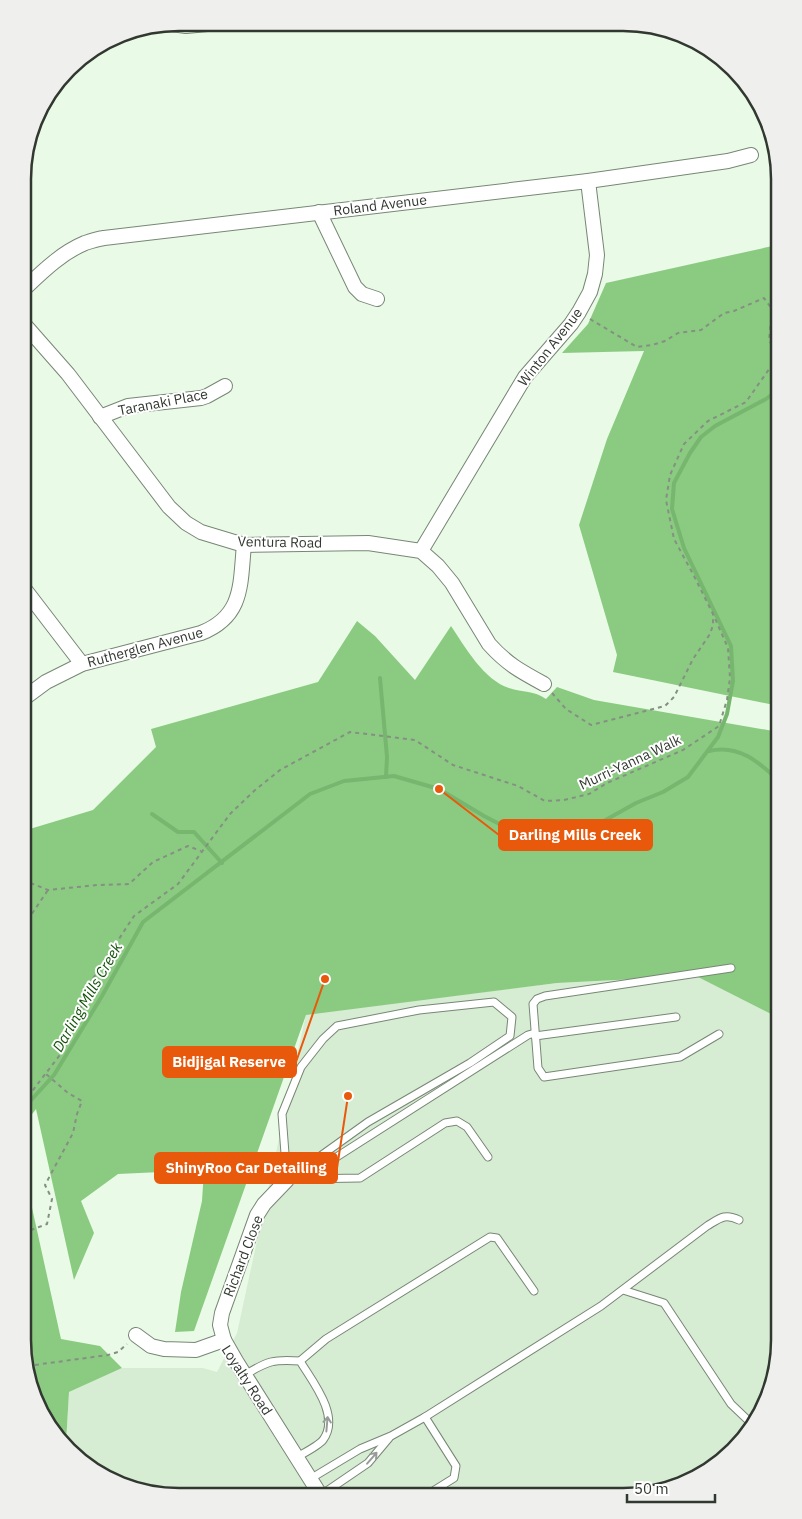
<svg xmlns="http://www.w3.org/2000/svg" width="802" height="1519" font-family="'IBM Plex Sans',sans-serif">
<rect width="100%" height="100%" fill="#e9fbe6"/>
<polygon fill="#d7edd3" points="696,976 779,1018 779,1350 768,1400 747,1435 710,1470 673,1488 623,1496 158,1495 110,1480 76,1458 66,1443 69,1392 122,1368 203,1368 217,1372 237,1333 306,1014 557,983"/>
<g fill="#8bcb81">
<polygon points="779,242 779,706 613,672 617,655 579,525 607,439 644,351 562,353 588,324 606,283 777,245"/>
<path d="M357,621L375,636L415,680L451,626C465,647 484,680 509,688C523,693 534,690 546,699L557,687L594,700L779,732V1018L696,976L557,983L306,1015L194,1331L175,1332L181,1292L202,1201L204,1170L118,1174L81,1201L94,1233L74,1280L36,1109L23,1126V831L93,810L156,747L151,729L318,682Z"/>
<polygon points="23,1167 61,1339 100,1346 122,1368 69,1392 66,1443 31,1390 23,1340"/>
</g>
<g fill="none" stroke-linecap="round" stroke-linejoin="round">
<g stroke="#77b66e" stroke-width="4">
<polyline points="380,678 387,757 386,777"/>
<path d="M709,751C739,744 759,762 779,781"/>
<polyline points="152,814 178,832 194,832 222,863"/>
<polyline points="23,1109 54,1075 102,996 143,922 310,794 344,781 394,776 439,789 484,816 528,839 553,846 568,841 636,803 663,792 688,777 718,737 727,714 733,681 731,646 684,548 672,509 674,483 690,453 701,437 715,426 766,399 779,389"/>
</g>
<defs>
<g id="service">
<polygon points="494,1002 512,1017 510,1036 470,1063 368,1122 287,1180 282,1114 301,1067 323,1039 337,1026 419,1010"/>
<polyline points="719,1034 680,1057 544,1077 538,1068 533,1004 537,999 545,996 731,968"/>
<polyline points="535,1036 676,1017"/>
<polyline points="302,1179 528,1035 535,1033"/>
<polyline points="302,1179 360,1178 445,1123 457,1121 467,1127 488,1157"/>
<polyline points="623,1290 664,1303 731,1404 753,1425"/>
<polyline points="300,1361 326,1339 490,1237 497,1238 534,1291"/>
<path d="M245,1375C267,1361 274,1359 300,1361C312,1381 341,1416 323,1440C318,1446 304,1453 297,1457"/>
<polyline points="425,1417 456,1466 454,1478 425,1496"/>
<path d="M310,1479L360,1449L391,1436L425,1417L601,1306L707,1226C720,1218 725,1213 739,1220"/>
<polyline points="321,1495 368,1463 389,1438"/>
</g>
<g id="minor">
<polyline points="172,24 186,26 218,23"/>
<polyline points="319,212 355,287 362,294 377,299"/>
<path d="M24,289C42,272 61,253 85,243C91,241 98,239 104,238L588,181L728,161L751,155"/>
<path d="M24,324L68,374L169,507L186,523L201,532L244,545L368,543L421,551L438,566L452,583L489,644C507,664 520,671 544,684"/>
<polyline points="100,417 128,406 201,398 207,396 225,386"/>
<polyline points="421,551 525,377 571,324 579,312 590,292 595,274 597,255 588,181"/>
<polyline points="23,587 82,664"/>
<path d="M23,699L46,682L82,664L201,633C244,616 240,584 244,545"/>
<polyline points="136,1335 151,1346 164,1349 196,1350 224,1340 236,1361 321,1496"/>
<polyline points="224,1340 220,1325 222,1313 257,1215 264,1204 287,1180"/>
</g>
</defs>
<use href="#service" stroke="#778775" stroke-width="9"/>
<use href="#minor" stroke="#778775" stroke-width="16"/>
<g stroke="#849082" stroke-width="2" stroke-dasharray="4 4" stroke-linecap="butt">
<polyline points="590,319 637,347 652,345 665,341 678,333 701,330 724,313 734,311 764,298 772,309 769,341 779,351"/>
<polyline points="552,693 566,709 591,725 665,706 674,697 693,659 710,634 713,625 713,614 693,574 674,539 666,500 670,475 684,444 708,421 746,402 779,355"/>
<polyline points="23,880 48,890 97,885 129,884 153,862 188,846 201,851"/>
<polyline points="23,927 48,890"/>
<polyline points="23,1103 63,1051 92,980 134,916 178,884 230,814 254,791 280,770 350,732 415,740 453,765 518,786 545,801 564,800 589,794 607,783 683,750 719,726 727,700 730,678 728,648 713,614"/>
<polyline points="23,1233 47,1224 52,1199 45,1185 73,1133 77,1114 82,1101 68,1093 46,1074"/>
<polyline points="27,1366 108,1355 118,1352 127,1344"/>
</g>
<use href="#service" stroke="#fff" stroke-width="7"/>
<use href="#minor" stroke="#fff" stroke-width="14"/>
</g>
<defs><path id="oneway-shaft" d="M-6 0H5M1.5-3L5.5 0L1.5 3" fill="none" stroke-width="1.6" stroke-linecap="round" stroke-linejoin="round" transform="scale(1.25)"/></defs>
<g stroke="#989c98">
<use href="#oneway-shaft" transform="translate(327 1424) rotate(-85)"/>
<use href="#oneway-shaft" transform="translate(372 1458) rotate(-49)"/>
</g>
<g text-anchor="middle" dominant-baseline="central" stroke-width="4" stroke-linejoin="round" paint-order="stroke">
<g font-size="14" fill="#313830" stroke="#fff">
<text transform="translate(380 205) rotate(-7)">Roland Avenue</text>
<text transform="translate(550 347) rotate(-52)">Winton Avenue</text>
<text transform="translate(163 402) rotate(-11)">Taranaki Place</text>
<text transform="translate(280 542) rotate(1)">Ventura Road</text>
<text transform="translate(145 647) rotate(-15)">Rutherglen Avenue</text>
<text transform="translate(630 762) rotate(-25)">Murri-Yanna Walk</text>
<text transform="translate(243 1256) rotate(-69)">Richard Close</text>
<text transform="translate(247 1380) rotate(57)">Loyalty Road</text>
</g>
<g font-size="15" font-style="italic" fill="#125208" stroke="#fff">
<text transform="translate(87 997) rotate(-60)">Darling Mills Creek</text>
</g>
</g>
<path d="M0 0H802V1519H0ZM179 31H623A148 148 0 0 1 771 179V1340A148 148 0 0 1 623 1488H179A148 148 0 0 1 31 1340V179A148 148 0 0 1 179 31Z" fill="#efefee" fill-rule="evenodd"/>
<path fill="none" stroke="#313830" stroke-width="2.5" d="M179 31H623A148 148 0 0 1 771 179V1340A148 148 0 0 1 623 1488H179A148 148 0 0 1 31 1340V179A148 148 0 0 1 179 31Z"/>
<path fill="none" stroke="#e8590c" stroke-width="2" d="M439 789L499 835M325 979L296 1062M348 1096L337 1168"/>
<g fill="#e8590c" stroke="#fff" stroke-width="2">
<circle cx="439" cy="789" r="5"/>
<circle cx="325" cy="979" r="5"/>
<circle cx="348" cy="1096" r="5"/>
</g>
<g fill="#e8590c" stroke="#e8590c" stroke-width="2">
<rect x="499" y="820" width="153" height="30" rx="5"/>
<rect x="163" y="1047" width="133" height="30" rx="5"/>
<rect x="155" y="1153" width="182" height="30" rx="5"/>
</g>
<g font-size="15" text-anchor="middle" font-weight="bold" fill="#fff">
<text x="575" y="840">Darling Mills Creek</text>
<text x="229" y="1067">Bidjigal Reserve</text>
<text x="246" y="1173">ShinyRoo Car Detailing</text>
</g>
<path d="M627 1494v8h88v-8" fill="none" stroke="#313830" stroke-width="2.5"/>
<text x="634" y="1494" font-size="15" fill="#313830" stroke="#ffffff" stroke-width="4" paint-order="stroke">50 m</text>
</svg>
